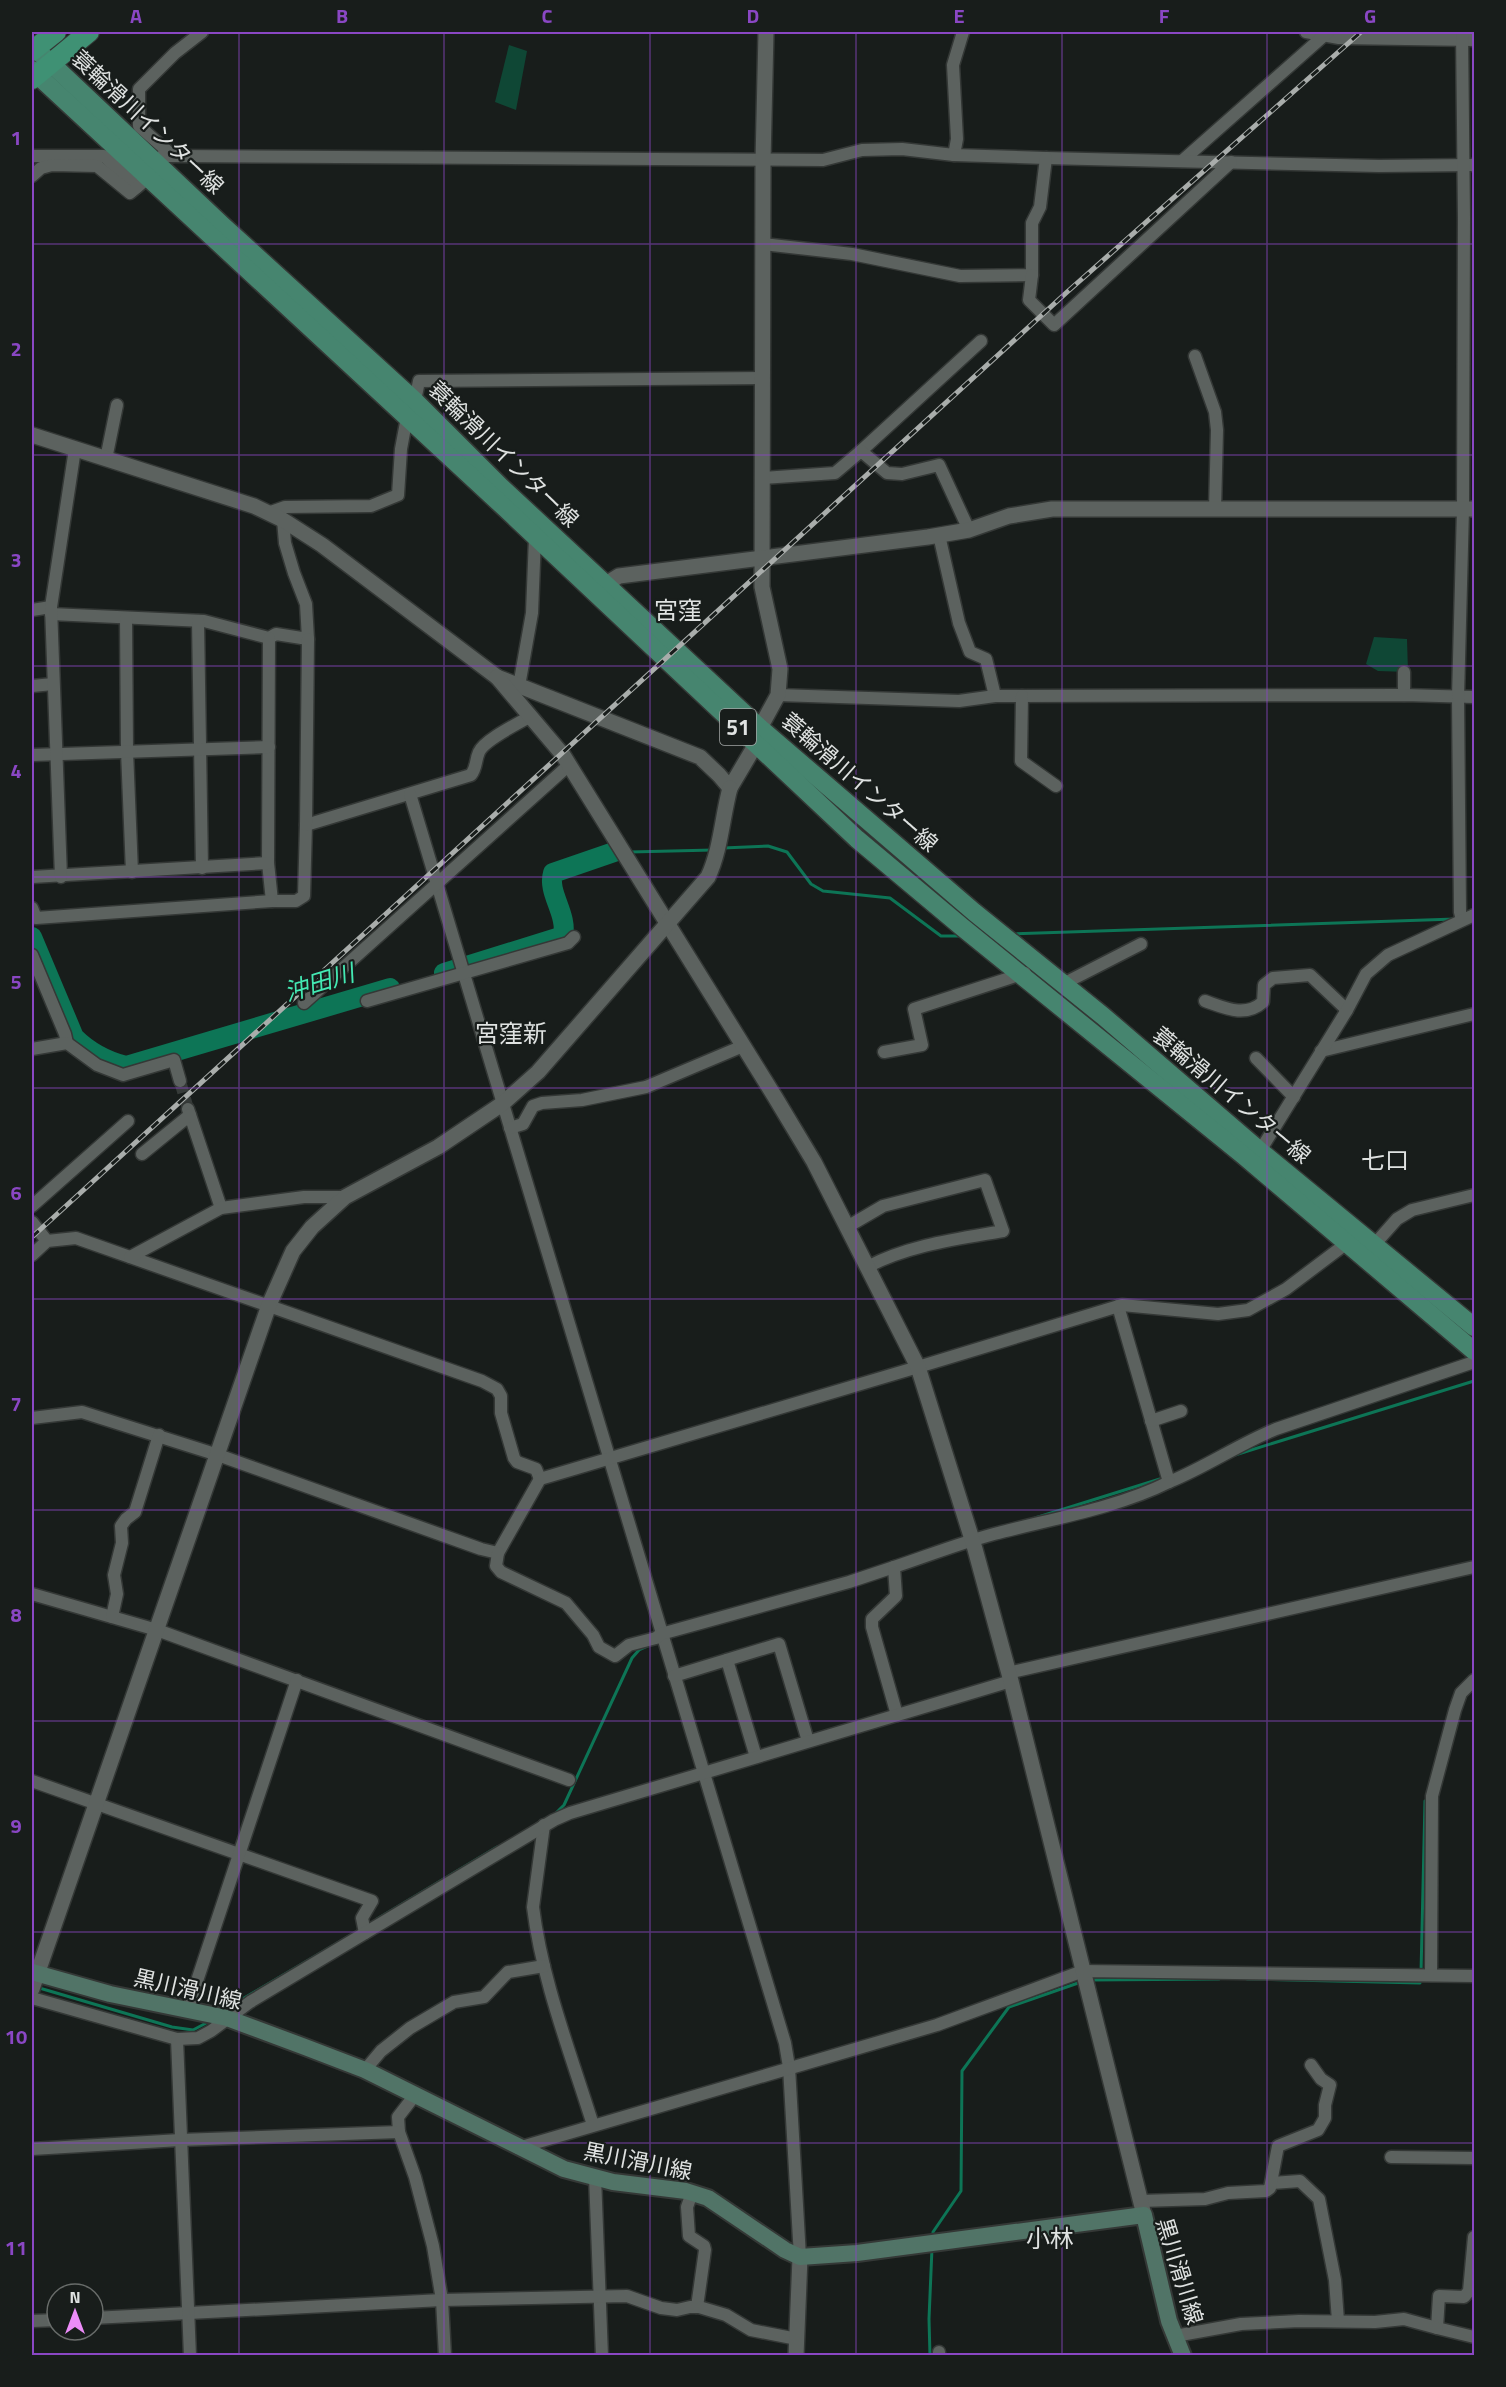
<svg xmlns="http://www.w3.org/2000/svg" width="1506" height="2387" font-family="'Titillium Web','Noto Sans JP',sans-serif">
<rect width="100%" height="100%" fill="#181d1b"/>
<g fill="#0f4735">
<polygon points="509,45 527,51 516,110 495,102"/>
<polygon points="1374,637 1407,639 1408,672 1378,671 1366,664"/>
</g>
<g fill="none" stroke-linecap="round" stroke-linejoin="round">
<g stroke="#0d7556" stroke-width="3">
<polyline points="723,848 768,846 787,852 811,884 823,891 890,898 941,936 963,936"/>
<polyline points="630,852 713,850"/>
<polyline points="1012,934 1455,919"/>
<polyline points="1235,1455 1474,1381"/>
<polyline points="1035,1518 1163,1478"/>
<polyline points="555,1814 564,1805 632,1658 639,1650 650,1645"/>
<polyline points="377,1919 497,1847"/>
<polyline points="1421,1973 1425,1801"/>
<polyline points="1247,1979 1420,1983 1420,1980"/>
<polyline points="1091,1980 1219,1979"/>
<polyline points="36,1987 172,2027 193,2030 210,2021"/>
<polyline points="222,2011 361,1929"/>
<polyline points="933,2239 933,2232 961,2191 962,2071 1009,2007 1081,1982"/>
<polyline points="930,2356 929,2319 932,2248"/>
</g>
<g stroke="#0d7556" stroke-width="20">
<path d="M32,937L74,1037C89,1052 106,1061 126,1066L390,988"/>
<path d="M444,973L563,936C568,914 547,893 553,873L614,852"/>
</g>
<polyline stroke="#363b39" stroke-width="12" stroke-dasharray="12 6" stroke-linecap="butt" points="180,1081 188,1109"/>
<defs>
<g id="minor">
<polyline points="1306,32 1339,38 1474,40"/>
<polyline points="954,155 957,139 953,65 963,32"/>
<polyline points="32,156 104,156 137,187"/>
<polyline points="173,156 139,126 139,89 175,53 202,32"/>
<polyline points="1182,161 1328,32"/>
<polyline points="156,162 162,156 173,156 823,160 862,150 902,149 954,155 1046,158 1379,166 1474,165"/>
<polyline points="32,176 41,168 52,165 97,166 130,193 148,178"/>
<polyline points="763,244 852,254 960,276 1032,275 1032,223 1040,207 1046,158"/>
<polyline points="1032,275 1029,300 1054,325 1231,162"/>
<polyline points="1195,356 1215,412 1217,430 1215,509"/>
<polyline points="415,401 419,381 763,378"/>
<polyline points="861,451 981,341"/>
<polyline points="106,459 117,405"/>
<polyline points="763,478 835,473 861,451 887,473 902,474 939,465 969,530"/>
<polyline points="268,513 285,507 371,506 398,495 401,449 407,417"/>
<polyline points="939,535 959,623 970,652 986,659 995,696"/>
<polyline points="32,610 51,607"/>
<polyline points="51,614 204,621 269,638 276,634 308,639 306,604 294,573 285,543 283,520"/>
<polyline points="126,618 127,751 132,872"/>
<polyline points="198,621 202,868"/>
<path d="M269,638L268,863L272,901H296L304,896L306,825L471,775C477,767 475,761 479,752C484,740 519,723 531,716"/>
<polyline points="1404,672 1404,695"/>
<polyline points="32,686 53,684"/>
<polyline points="519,686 532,613 535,537"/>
<polyline points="778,695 959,701 995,696 1404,695 1474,697"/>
<polyline points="1022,696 1021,761 1056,786"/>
<polyline points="32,755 269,747"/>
<polyline points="410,794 785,2043 789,2067 800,2257"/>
<polyline points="306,825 308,639"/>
<polyline points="32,877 268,863"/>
<polyline points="61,877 51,607 75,449"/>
<polyline points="32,908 36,918 272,901"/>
<polyline points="1462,920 1460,912 1458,697 1463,509 1464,218 1462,32"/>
<polyline points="32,955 65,1034 67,1043"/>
<polyline points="1063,984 1141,944"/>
<polyline points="367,1001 568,943 574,937"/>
<path d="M1205,1001C1225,1008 1245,1018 1263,1002L1264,985L1273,978L1310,975L1347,1010"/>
<polyline points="304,1003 569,765"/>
<polyline points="32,1049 67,1043 97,1065 123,1075 174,1060 180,1081"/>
<polyline points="1321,1051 1474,1014"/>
<polyline points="884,1052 922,1045 914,1009 1025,973"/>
<polyline points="1256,1058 1294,1097"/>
<polyline points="188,1109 221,1208"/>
<polyline points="510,1128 523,1124 533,1106 542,1103 582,1100 646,1087 743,1046"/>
<polyline points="1260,1151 1347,1010 1366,974 1388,955 1474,915"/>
<polyline points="142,1154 190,1115"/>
<polyline points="32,1206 128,1121"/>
<polyline points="32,1222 47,1241"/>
<path d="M847,1227L883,1206L985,1180L1003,1231C957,1239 909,1245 867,1267"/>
<polyline points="1374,1245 1397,1219 1412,1210 1474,1195"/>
<polyline points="32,1255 47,1241 76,1238 482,1381 497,1389 501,1396 501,1413 514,1458 517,1462 536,1469 540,1479"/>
<polyline points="130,1257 221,1208 304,1197 345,1197"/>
<path d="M1118,1306L1169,1482C1206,1467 1239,1444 1276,1429L1474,1362"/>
<polyline points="32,1418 82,1412 218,1455 481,1549 498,1553 540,1479 918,1367 1122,1305 1218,1314 1248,1310 1286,1289 1351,1240"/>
<polyline points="1151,1421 1181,1411"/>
<polyline points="498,1553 496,1566 501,1572 566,1603 593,1635 599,1647 615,1656 629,1645 656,1638 661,1634 849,1582 894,1567"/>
<polyline points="32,1594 157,1630 569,1780"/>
<polyline points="112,1617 117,1594 114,1575 122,1543 121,1526 126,1519 135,1512 159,1435"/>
<polyline points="727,1660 756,1757"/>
<polyline points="1008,1673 1474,1567"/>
<polyline points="674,1676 779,1644 808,1741"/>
<path d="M897,1715L872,1627V1619L896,1596L894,1567C927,1556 960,1543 994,1534C1051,1519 1117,1508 1169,1482"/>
<polyline points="32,1781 372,1901 362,1918 365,1933"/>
<path d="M544,1825L533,1907C542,1981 571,2054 593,2125"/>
<polyline points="1431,1975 1432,1796 1455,1710 1461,1693 1474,1680"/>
<polyline points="32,1998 177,2039"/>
<polyline points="187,2011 297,1680"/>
<polyline points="365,2070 381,2051 410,2028 454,2002 484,1997 508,1972 544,1966"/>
<polyline points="415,2095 398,2117 399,2132 415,2177 433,2246 442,2300 445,2356"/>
<polyline points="518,2148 937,2025 1083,1971 1474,1976"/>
<polyline points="32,2149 180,2140 399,2132"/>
<polyline points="1391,2157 1474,2158"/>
<polyline points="595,2177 602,2356"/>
<polyline points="1272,2183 1300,2181 1319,2199 1335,2280 1338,2321"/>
<polyline points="692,2193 687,2207 689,2236 704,2246 705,2250 697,2307"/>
<polyline points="1140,2201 1205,2199 1228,2193 1266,2191 1270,2188 1278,2146 1318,2130 1325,2118 1325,2105 1330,2085 1321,2079 1311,2065"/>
<polyline points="1474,2237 1469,2291 1464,2297 1439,2296 1437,2328 1474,2337"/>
<polyline points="93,2318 442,2300 627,2296 661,2308 677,2310 690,2307 699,2307 726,2315 751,2330 797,2339"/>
<polyline points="32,2321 57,2320"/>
<polyline points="1175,2336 1241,2324 1299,2321 1375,2322 1404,2319 1437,2328"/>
<polyline points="939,2352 939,2356"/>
<polyline points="190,2356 177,2039 198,2038 211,2031 250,2002 554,1820 570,1813 1011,1681"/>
</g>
<g id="tertiary">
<polyline points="32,435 254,506 283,520 322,545 497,677 700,757 719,775 730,788 756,744 760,728 778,695 780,669 762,587 763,161 766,32"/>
<polyline points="606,584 619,576 928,537 969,530 1009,516 1052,509 1474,509"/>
<polyline points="497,677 563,755 775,1097 814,1162 918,1367 975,1549 1011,1681 1144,2215"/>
<path d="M32,1989L269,1305L293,1251L312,1227L345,1197L438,1147L502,1104L538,1072L708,877C721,849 722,818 730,788"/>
<polyline points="796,2356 800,2257"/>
</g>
<polyline id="secondary" points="32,1972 110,1994 227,2018 305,2047 365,2070 564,2169 613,2182 686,2191 708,2198 785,2250 800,2257 857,2253 1144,2215 1169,2321 1183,2356"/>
<g id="primary">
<polyline points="41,54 222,225 415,401 501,487 760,728 974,912 1103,1016 1260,1151 1474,1327"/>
<polyline points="32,70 505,508 857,839 962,927 1243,1155 1474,1351"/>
</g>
<g id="trunk">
<polyline points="32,51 56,32"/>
<polyline points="32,79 89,32"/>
</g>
</defs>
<use href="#minor" stroke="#343836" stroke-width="15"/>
<use href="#tertiary" stroke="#343836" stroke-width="18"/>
<use href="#secondary" stroke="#343836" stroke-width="20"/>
<use href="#primary" stroke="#343836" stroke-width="21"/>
<use href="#trunk" stroke="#343836" stroke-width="22"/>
<use href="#minor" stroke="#5c625f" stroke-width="12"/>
<use href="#tertiary" stroke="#5c625f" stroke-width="15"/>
<use href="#secondary" stroke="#517467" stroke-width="16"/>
<use href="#primary" stroke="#46856f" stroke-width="18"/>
<use href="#trunk" stroke="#3f9174" stroke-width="20"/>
<defs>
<polyline id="rail" points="32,1237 1066,293 1361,32"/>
</defs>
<use href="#rail" stroke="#a9adab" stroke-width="5"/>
<use href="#rail" stroke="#181d1b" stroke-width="3" stroke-dasharray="9" stroke-linecap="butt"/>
</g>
<path fill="none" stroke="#8a47c4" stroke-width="1.5" stroke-opacity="0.55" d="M239,32V2356M444,32V2356M650,32V2356M856,32V2356M1062,32V2356M1267,32V2356M32,244H1474M32,455H1474M32,666H1474M32,877H1474M32,1088H1474M32,1299H1474M32,1510H1474M32,1721H1474M32,1932H1474M32,2143H1474"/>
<g text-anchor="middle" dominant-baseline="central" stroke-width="4.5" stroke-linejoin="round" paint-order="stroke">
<rect fill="#181d1b" stroke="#a3a7a6" stroke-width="1.5" x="720" y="709" width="36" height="36" rx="4.5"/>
<g font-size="21" font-weight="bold" fill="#dfe2e1">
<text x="738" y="727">51</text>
</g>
<g font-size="22" fill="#dfe2e1" stroke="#181d1b">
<text transform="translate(148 122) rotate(43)">蓑輪滑川インター線</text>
<text transform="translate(504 454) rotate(44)">蓑輪滑川インター線</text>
<text transform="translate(860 782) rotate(41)">蓑輪滑川インター線</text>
<text transform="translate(1232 1095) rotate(40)">蓑輪滑川インター線</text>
<text transform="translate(188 1989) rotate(13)">黒川滑川線</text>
<text transform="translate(638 2161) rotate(11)">黒川滑川線</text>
<text transform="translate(1180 2271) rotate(73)">黒川滑川線</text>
</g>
<g font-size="24" fill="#dfe2e1" stroke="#181d1b">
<text x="678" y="610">宮窪</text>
<text x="511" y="1033">宮窪新</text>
<text x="1385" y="1160">七口</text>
<text x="1050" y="2238">小林</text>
</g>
<g font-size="24" font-style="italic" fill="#44e9b3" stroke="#181d1b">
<text transform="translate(319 982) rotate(-17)">沖田川</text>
</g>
</g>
<rect width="1506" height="2387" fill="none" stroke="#181d1b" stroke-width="66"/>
<g transform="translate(75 2312)"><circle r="28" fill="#181d1b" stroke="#686c6a" stroke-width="1.5"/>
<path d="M0-4.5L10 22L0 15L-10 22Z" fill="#ed8cf9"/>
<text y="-9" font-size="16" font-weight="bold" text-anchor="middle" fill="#dfe2e1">N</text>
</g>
<rect x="33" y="33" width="1440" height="2321" fill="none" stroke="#8a47c4" stroke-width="2"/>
<g font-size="20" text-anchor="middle" font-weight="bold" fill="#8a47c4">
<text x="136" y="23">A</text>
<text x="342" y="23">B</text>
<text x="547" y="23">C</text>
<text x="753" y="23">D</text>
<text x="959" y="23">E</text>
<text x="1164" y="23">F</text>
<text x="1370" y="23">G</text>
<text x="16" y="145">1</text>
<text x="16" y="356">2</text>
<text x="16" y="567">3</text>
<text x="16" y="778">4</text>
<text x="16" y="989">5</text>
<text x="16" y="1200">6</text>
<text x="16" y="1411">7</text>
<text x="16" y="1622">8</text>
<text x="16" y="1833">9</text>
<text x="16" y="2044">10</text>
<text x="16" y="2255">11</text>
</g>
</svg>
